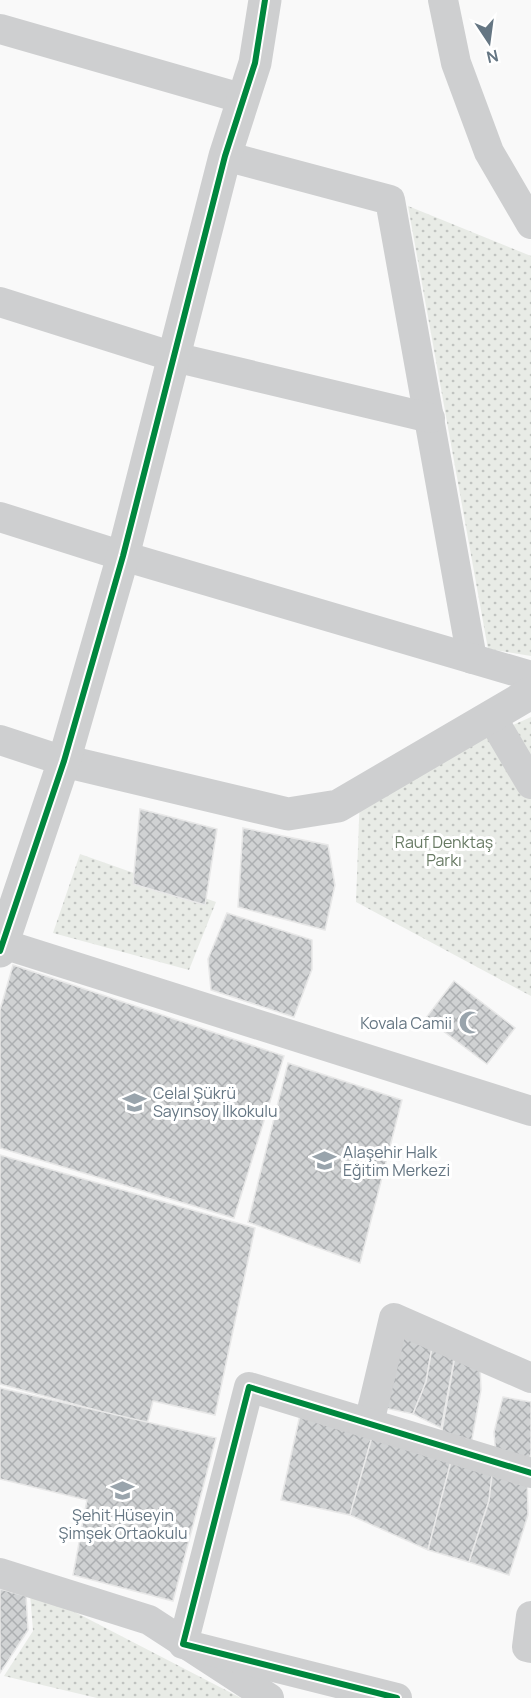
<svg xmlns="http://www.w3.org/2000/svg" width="531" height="1698" font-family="Manrope,sans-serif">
<defs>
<pattern id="green-dots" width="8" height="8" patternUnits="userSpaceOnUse" patternTransform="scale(1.5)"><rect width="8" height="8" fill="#e8ebe6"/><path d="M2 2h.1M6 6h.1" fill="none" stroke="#c0c3c0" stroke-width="1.8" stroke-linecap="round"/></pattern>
<pattern id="building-cross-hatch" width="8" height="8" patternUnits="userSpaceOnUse" patternTransform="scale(1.5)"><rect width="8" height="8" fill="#d0d2d3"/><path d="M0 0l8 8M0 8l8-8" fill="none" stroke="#acafb1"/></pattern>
</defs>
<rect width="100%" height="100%" fill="#f9f9f9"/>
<g fill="url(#green-dots)">
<polygon points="408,206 531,256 531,656 488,649"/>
<polygon points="531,717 531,996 356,902 360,793"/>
<polygon points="80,854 216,902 189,970 53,933"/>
<polygon points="30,1593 69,1609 241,1698 97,1698 4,1676 33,1631"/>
</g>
<g fill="url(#building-cross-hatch)" stroke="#e8e8e8" stroke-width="1.5">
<polygon points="140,809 217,829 205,905 133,884"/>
<polygon points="243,828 328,845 335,885 325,930 238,907"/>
<polygon points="227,913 312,940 312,969 294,1017 211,990 208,959"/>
<polygon points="13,965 284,1056 234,1218 0,1148 0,1010"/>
<polygon points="454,981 515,1028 487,1064 426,1018"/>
<polygon points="288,1063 402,1100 360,1263 248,1222"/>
<polygon points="0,1155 255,1228 215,1415 153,1401 147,1424 0,1384"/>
<polygon points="402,1333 432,1348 426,1382 413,1414 385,1408"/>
<polygon points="432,1348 455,1356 441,1428 413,1414 426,1382"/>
<polygon points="455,1356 480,1366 481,1390 470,1450 440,1442"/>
<polygon points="0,1388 216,1438 173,1601 73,1575 87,1500 0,1479"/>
<polygon points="503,1397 531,1402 531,1453 529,1463 496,1456 494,1432"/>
<polygon points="302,1406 374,1430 350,1515 281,1500"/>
<polygon points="374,1430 453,1454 428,1550 350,1515"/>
<polygon points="453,1454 493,1466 489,1501 469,1562 428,1550"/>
<polygon points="493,1466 527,1475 528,1515 509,1575 469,1562 489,1501"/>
<polygon points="0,1589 26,1596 28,1630 0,1673"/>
</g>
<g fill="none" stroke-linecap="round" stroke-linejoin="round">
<g stroke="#cecfd0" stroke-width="30">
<polyline points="443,0 456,63 489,152 531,224"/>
<polyline points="0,29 244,99"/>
<polyline points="225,156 390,200 472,659"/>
<polyline points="0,302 174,357 430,418"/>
<polyline points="0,517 123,556 531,676"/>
<polyline points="491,716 531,784"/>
<polyline points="0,740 64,761"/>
<polyline points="0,943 531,1111"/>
<polyline points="369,1423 394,1318 531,1378"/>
<polyline points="0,1573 149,1620 269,1698"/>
<polyline points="531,1616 527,1647 531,1648"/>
<polyline points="397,1698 183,1644 249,1387 531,1473"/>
</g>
<g stroke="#cecfd0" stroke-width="33">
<polyline points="64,761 288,814 338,806 531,693"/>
<polyline points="0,951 64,761 123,556 225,156 255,63 265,0"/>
</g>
<defs>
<g id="cycleway">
<polyline points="0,951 64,761 123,556 225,156 255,63 265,0"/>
<polyline points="397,1698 183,1644 249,1387 531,1473"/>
</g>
</defs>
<use href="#cycleway" stroke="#fff" stroke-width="10"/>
<use href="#cycleway" stroke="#00873e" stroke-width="6"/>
</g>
<defs>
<symbol id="mosque-bare" viewBox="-9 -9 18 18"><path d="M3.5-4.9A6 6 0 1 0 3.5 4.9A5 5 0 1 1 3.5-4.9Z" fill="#99a4ac" stroke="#fff" stroke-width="2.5" paint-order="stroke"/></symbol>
<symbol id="school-bare" viewBox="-9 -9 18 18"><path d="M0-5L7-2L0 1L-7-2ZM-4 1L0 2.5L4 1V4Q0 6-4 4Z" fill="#99a4ac" stroke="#fff" stroke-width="2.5" paint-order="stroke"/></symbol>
</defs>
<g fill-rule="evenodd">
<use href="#mosque-bare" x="454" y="1006" width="33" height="33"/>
<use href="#school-bare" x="118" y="1086" width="33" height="33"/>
<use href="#school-bare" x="308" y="1144" width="33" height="33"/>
<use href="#school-bare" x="106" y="1474" width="33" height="33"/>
</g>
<g text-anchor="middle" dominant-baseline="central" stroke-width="6" stroke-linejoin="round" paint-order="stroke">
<g font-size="16" fill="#687a64" stroke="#fff">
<text x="444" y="842">Rauf Denktaş<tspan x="444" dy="18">Parkı</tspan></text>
</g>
<g font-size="16" fill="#657683" stroke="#fff" text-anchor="start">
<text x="452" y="1023" text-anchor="end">Kovala Camii</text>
<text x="153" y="1093">Celal Şükrü<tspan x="153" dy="18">Sayınsoy İlkokulu</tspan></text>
<text x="343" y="1152">Alaşehir Halk<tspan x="343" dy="18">Eğitim Merkezi</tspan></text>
<text x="123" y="1515" text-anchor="middle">Şehit Hüseyin<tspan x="123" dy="18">Şimşek Ortaokulu</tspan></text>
</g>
</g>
<g transform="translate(489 42) rotate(167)" stroke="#ffffff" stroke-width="4.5" paint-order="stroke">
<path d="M0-4.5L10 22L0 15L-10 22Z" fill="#657683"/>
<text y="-9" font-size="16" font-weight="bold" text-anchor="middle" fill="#657683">N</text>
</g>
</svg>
